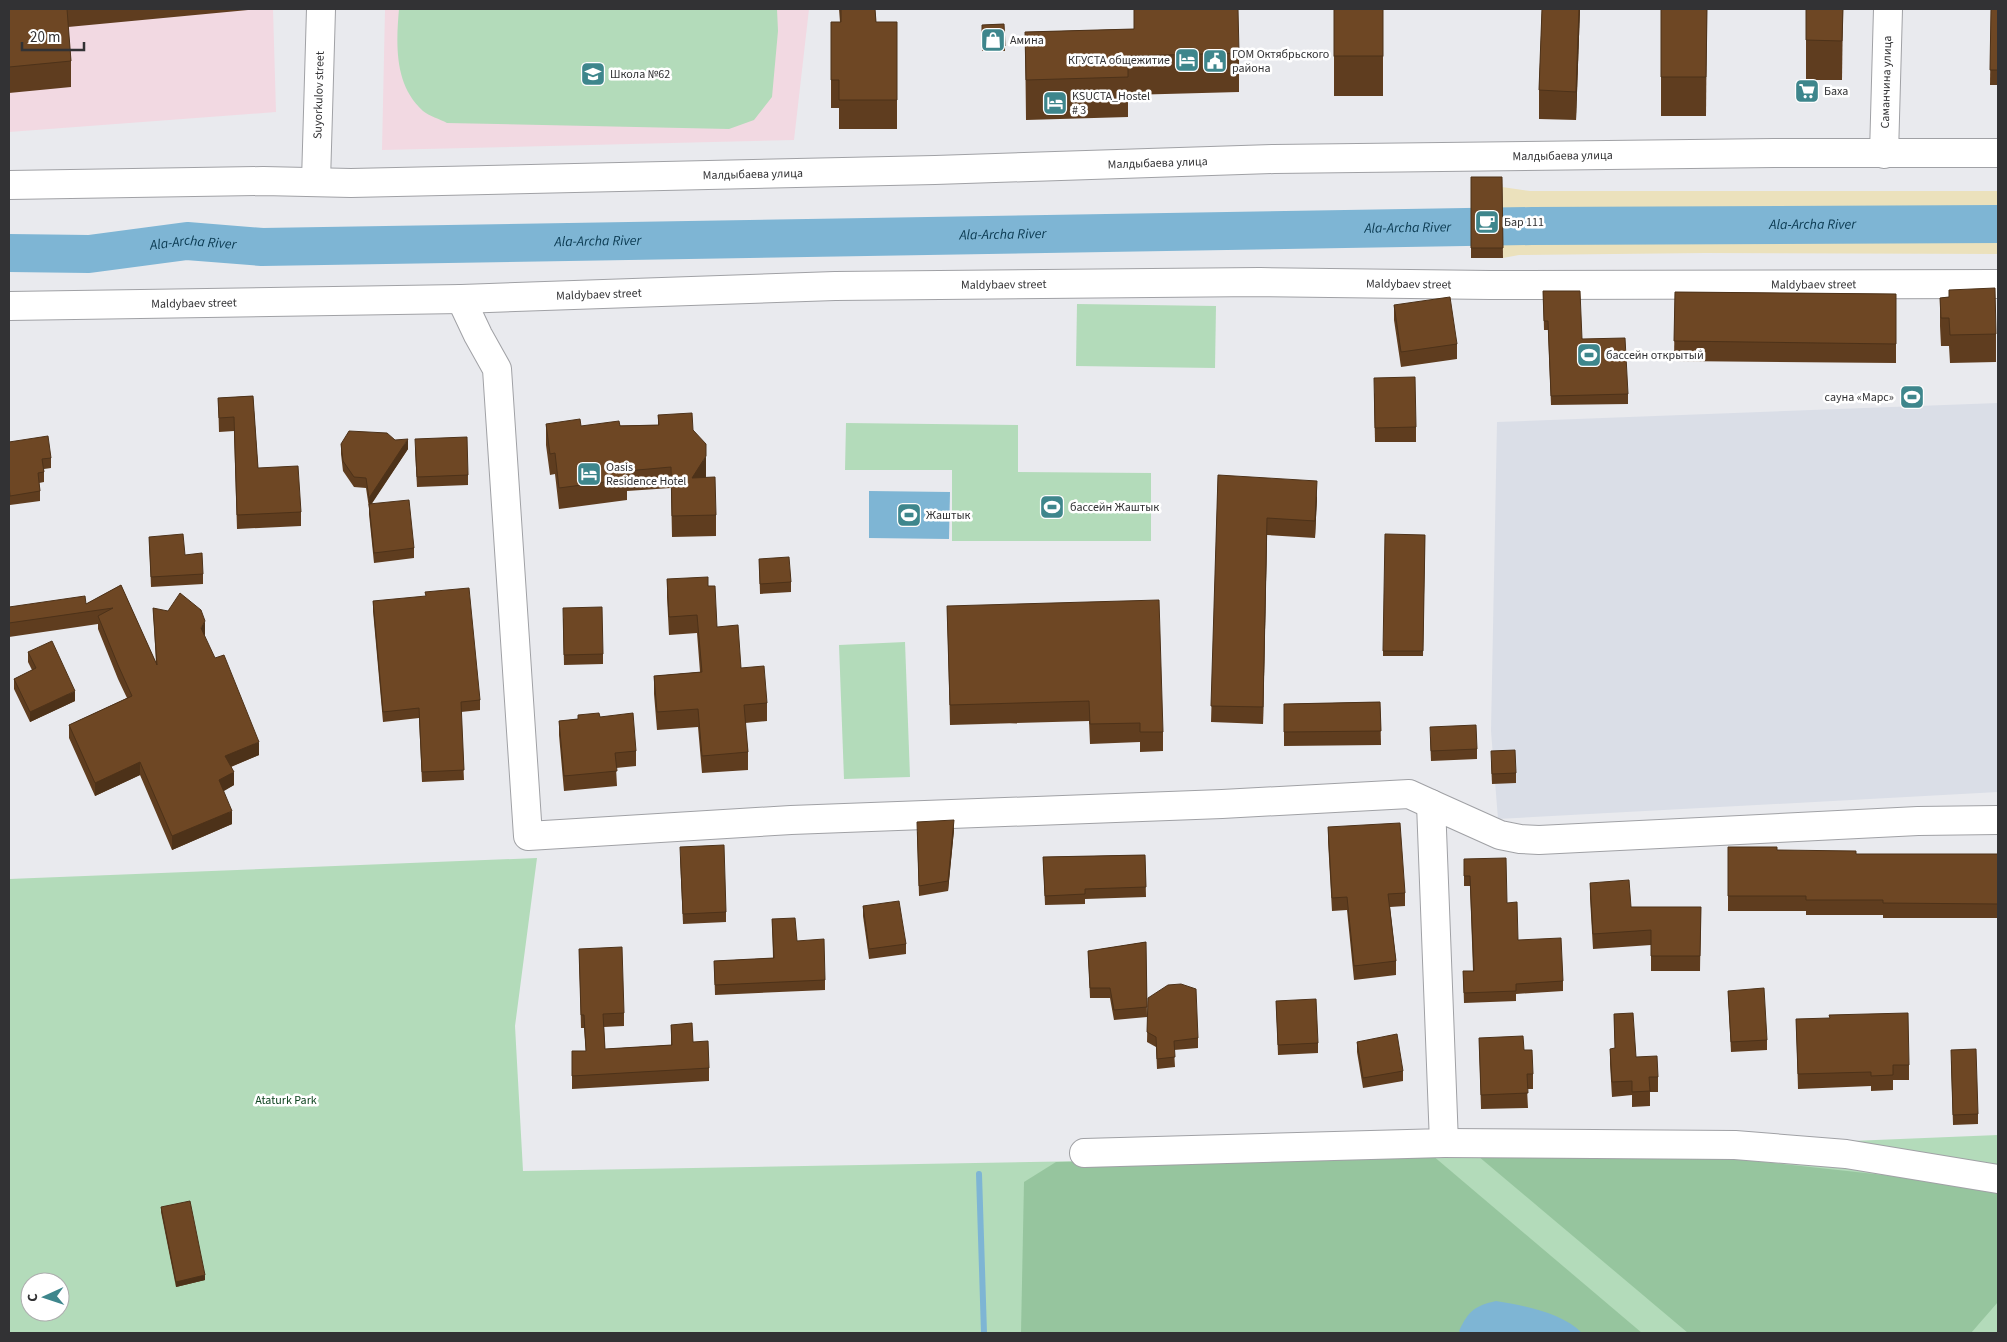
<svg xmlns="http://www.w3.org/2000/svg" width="2007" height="1342" font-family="'Source Sans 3',sans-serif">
<rect width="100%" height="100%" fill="#e9eaee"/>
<polygon fill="#dadee7" points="1998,403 1998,792 1498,819 1491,731 1497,422"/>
<g fill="#f2d9e2">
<polygon points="9,9 273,9 276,112 9,132"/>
<polygon points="385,9 809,9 794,140 382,150"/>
</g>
<g fill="#b3dbba" fill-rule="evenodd">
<path d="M399,9H777L778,31L772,97L754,120L729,129L447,123C440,119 429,116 423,111C394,85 396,44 399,9Z"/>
<polygon points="1077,304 1216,306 1215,368 1076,366"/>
<polygon points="846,423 1018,425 1018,472 1151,473 1151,541 952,541 952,470 845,470"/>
<polygon points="905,642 910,777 844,779 839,645"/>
<path d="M537,858L515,1026L523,1171L1432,1155L1478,1156L1998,1135V1333H9V879ZM30,1282H60V1312H30Z"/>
</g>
<g fill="#96c59e">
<polygon points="1432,1155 1642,1333 1021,1333 1024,1182 1056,1162"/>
<polygon points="1478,1156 1717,1157 1884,1175 1998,1192 1998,1302 1971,1333 1688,1333"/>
</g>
<polygon fill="#ebe1bc" points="1502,187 1530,191 1998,191 1998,254 1704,253 1519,255 1503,258"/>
<g fill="#7eb5d4">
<polygon points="869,491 950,492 949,539 869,538"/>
<path d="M1496,1301C1525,1306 1561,1312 1582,1333H1461L1459,1331C1469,1310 1475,1306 1496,1301Z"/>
</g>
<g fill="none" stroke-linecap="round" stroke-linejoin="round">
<polyline stroke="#7eb5d4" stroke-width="6" points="979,1174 984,1333"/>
<path stroke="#7eb5d4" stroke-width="38" id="s1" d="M9,253L89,254L187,241L262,247L1532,226L1998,224"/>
<defs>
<g id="minor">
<path id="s2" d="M1884,154L1888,9"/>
<path id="s3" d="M316,181L321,9"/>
<path id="s4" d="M9,185L263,181L351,183L935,170L1274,159L1774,153H1998"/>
<polyline points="461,299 478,335 497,369 528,836 791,820 1222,804 1409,794 1431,804"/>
<path id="s5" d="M9,306L461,299L835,286L1260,282L1490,285L1998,284"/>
<polyline points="1444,1143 1735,1145 1846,1154 1998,1179"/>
<polyline points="1084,1153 1444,1143 1431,804 1500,835 1520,839 1539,840 1918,821 1998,820"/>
</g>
</defs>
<use href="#minor" stroke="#a0a1a5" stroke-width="30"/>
<use href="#minor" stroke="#fff" stroke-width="28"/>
</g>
<g fill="#5f3d1f">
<polygon points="9,9 258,9 68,27 71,61 71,87 9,93"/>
<polygon points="839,9 875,9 876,22 897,22 897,129 839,129 839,108 831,108 831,22 840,22"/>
<polygon points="1134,9 1239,53 1239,92 1128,95 1128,117 1026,120 1025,32 1134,29"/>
<rect x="1334" y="9" width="49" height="87"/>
<polygon points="1542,9 1580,9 1576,120 1539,119 1539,90"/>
<polygon points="1661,9 1707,9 1706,116 1661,116"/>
<polygon points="1806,9 1843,9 1842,80 1806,80"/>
<polygon points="1991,9 1998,9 1998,85 1990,85"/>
<polygon points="1004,24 1005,51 982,51 982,25"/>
<polygon points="1471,177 1502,177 1503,258 1471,258"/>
<polygon points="1949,290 1996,334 1996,362 1950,363 1949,346 1941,346 1940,326 1940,298 1949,297"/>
<polygon points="1543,291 1628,394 1628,404 1551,405 1548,330 1544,330"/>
<polygon points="1675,292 1896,294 1896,363 1674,361"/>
<polygon points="1394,305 1457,344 1457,359 1401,367 1394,320"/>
<polygon points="1374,393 1416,427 1416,442 1375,442"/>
<polygon points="253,396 258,468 301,512 301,526 237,529 234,431 219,432 218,398"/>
<polygon points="658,415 693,430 706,476 706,478 716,515 716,536 672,537 671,488 627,491 627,500 559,509 555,474 550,475 546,445 546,424 581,426 658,425"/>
<polygon points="395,440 408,449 371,504 414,548 414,558 374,563 369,514 369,507 369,508 366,488 354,487 343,471 341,454 341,444"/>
<polygon points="9,442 51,458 51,468 44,469 44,482 39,483 40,491 40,501 10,505 9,494"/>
<polygon points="415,449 468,475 468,485 417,487"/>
<polygon points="1218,475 1317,497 1315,538 1267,535 1263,724 1211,722"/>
<polygon points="1425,535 1423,656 1383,656 1383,651"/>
<polygon points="149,537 185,555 203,574 203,584 151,587"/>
<polygon points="759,559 791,582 791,592 760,594"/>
<polygon points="667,579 708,586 717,627 741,668 767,703 767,721 745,723 748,752 748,770 702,773 698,727 657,730 654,694 654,676 700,672 697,633 669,635 667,597"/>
<polygon points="121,585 156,663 153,608 205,634 204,636 259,755 231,767 234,785 223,791 232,824 172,850 140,775 95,796 69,738 69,725 127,698 118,679 98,629 98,624 9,637 9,607 86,604"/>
<polygon points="373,601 480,700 480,710 461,712 464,780 422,782 419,718 383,722 373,611"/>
<polygon points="947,606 1163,732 1163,751 1140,752 1140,742 1090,744 1089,721 950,725"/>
<polygon points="563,618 603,654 603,664 564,665"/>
<polygon points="28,652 75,701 30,722 14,689 14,679 32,670 28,662"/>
<polygon points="1380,702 1381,745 1284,746 1284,704"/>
<polygon points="578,715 600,717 636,751 636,766 616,768 617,786 564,791 559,735 559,721 578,719"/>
<polygon points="1430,737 1477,749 1477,759 1431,761"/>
<polygon points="1491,761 1516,773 1516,783 1492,784"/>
<polygon points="1328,827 1405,893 1405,906 1390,907 1396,961 1396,975 1354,980 1347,910 1332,911 1328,841"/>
<polygon points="954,830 948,891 919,896 917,832"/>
<polygon points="1728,847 1777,850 1856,854 1998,854 1998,918 1883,918 1883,915 1806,915 1806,911 1728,911"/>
<polygon points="1145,855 1146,897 1085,899 1085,904 1045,905 1043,857"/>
<polygon points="680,857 726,912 726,922 683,924"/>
<polygon points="1464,859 1507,903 1518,940 1563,981 1563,991 1516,994 1516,1001 1464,1003 1463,971 1473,971 1470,886 1464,886"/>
<polygon points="1590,883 1631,907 1701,907 1700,971 1651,971 1651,945 1593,949 1590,898"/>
<polygon points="863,906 906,944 906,954 869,959 863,916"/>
<polygon points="772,919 797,941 825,980 825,990 715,995 714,961 773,958"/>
<polygon points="1146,942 1147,1017 1114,1020 1110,998 1090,998 1088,951"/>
<polygon points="579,949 624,1013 624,1026 604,1027 605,1049 671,1045 671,1025 693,1042 709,1068 709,1081 572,1089 572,1051 586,1051 584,1028 581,1028"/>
<polygon points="1728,991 1767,1040 1767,1050 1731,1052"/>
<polygon points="1148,998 1198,1038 1198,1048 1174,1050 1175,1067 1157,1069 1156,1047 1147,1042"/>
<polygon points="1276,1001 1318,1043 1318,1053 1278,1055"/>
<polygon points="1614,1014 1636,1057 1658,1077 1658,1092 1650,1092 1650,1106 1632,1107 1632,1095 1612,1097 1610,1064 1610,1049 1615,1049"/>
<polygon points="1796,1019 1909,1065 1909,1080 1893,1080 1893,1090 1871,1091 1871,1086 1798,1089"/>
<polygon points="1479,1038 1524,1050 1533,1074 1533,1089 1527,1089 1528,1108 1481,1109"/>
<polygon points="1357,1042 1403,1071 1403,1081 1363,1088 1357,1052"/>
<polygon points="1951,1060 1978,1114 1978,1124 1953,1125"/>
<polygon points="161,1207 205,1280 176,1287 161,1212"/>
</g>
<g fill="#4d3219">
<polygon points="1579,9 1580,9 1576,120 1576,92"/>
<polygon points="408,439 408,449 369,508 369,498"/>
<polygon points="706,456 706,476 692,499 692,478"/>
<polygon points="1317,481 1317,497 1315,538 1315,521"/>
<polygon points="1267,518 1267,535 1263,724 1263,707"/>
<polygon points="205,621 205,634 201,641 201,628"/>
<polygon points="75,691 75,701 30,722 30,712"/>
<polygon points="259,742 259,755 225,769 225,756"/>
<polygon points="140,762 140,775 95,796 95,783"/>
<polygon points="234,772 234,785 219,794 219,780"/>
<polygon points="232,811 232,824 172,850 172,836"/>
<polygon points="954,820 954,830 948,891 948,881"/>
<polygon points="205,1275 205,1280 176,1287 176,1282"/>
</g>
<g fill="#6e4724" stroke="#4d3219">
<polygon points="9,9 67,9 71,61 9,67"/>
<polygon points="841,9 875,9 876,22 897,22 897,100 839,100 839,80 831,80 831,22 841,22"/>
<polygon points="1134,9 1238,9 1239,53 1128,56 1128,77 1026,80 1025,32 1134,29"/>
<rect x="1334" y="9" width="49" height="47"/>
<polygon points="1542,9 1579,9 1576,92 1539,90"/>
<polygon points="1661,9 1707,9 1706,77 1661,77"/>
<polygon points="1806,9 1843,9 1842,41 1806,40"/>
<polygon points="1991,9 1998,9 1998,70 1990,70"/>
<polygon points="1004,24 1005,46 982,46 982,25"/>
<polygon points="1471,177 1502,177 1503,248 1471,248"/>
<polygon points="1995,288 1996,334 1950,335 1949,318 1941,318 1940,298 1949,297 1949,290"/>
<polygon points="1543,291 1580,291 1582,339 1625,338 1628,394 1551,396 1548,321 1544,321"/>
<polygon points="1675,292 1896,294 1896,344 1674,341"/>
<polygon points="1450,297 1457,344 1401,352 1394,305"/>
<polygon points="1415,377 1416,427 1375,428 1374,378"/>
<polygon points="253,396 258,468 298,466 301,512 237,515 234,417 219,418 218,398"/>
<polygon points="692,413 693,430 706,444 706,456 692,478 715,477 716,515 672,516 671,467 626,471 627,479 559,488 555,453 550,454 546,424 580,419 581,426 619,421 620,426 659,425 658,415"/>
<polygon points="349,431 387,433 395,440 408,439 369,498 366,478 354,477 343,461 341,444"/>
<polygon points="48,436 51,458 42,459 44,472 38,473 40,491 10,496 9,484 9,442"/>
<polygon points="467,437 468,475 417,477 415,439"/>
<polygon points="1218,475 1317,481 1315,521 1267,518 1263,707 1211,706"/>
<polygon points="409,500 414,548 374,553 369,504"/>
<polygon points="183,534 185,555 202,553 203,574 151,577 149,537"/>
<polygon points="1385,534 1425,535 1423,651 1383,651"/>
<polygon points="789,557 791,582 760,584 759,559"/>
<polygon points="708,577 708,586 715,586 717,627 738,625 741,668 764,666 767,703 744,705 748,752 702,756 698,709 657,712 654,676 702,672 697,615 669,617 667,579"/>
<polygon points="121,585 157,665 153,608 168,611 180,593 201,610 205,621 201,628 215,658 224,655 259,742 225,756 234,772 219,780 232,811 172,836 140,762 95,783 69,725 132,696 118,665 98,616 113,608 9,623 9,607 85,596 86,604"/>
<polygon points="469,588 480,700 461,702 464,770 422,772 419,708 383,712 373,601 426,596 425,592"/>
<polygon points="1159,600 1163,732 1140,732 1140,723 1090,724 1089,701 950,705 947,606"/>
<polygon points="602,607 603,654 564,655 563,608"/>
<polygon points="52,641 75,691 30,712 14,679 36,668 28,652"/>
<polygon points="1380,702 1381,731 1284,732 1284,704"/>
<polygon points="599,713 600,717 633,713 636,751 615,753 617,771 564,776 559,721 578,719 578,715"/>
<polygon points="1476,725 1477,749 1431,751 1430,727"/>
<polygon points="1515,750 1516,773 1492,774 1491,751"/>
<polygon points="954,820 948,881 919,886 917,822"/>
<polygon points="1400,823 1405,893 1388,894 1396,961 1354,966 1347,897 1332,898 1328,827"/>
<polygon points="724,845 726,912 683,914 680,847"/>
<polygon points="1728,847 1777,847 1777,850 1856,851 1856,854 1998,854 1998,904 1883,903 1883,900 1806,900 1806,896 1728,896"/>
<polygon points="1145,855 1146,887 1085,889 1085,894 1045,896 1043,857"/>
<polygon points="1506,858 1507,903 1517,902 1518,940 1561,938 1563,981 1516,984 1516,991 1464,993 1463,971 1474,971 1470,876 1464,876 1464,859"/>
<polygon points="1629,880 1631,907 1701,907 1700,956 1651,956 1651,930 1593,934 1590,883"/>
<polygon points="899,901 906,944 869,949 863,906"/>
<polygon points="795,918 797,941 824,939 825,980 715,985 714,961 774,958 772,919"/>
<polygon points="1146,942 1147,1007 1114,1010 1110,988 1090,988 1088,951"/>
<polygon points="622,947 624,1013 603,1014 605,1049 672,1045 671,1025 692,1023 693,1042 708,1041 709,1068 572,1076 572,1051 586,1051 584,1015 581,1015 579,949"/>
<polygon points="1181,984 1196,989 1198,1038 1174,1041 1175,1057 1157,1059 1156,1037 1147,1032 1148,998 1168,985"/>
<polygon points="1764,988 1767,1040 1731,1042 1728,991"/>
<polygon points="1316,999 1318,1043 1278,1045 1276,1001"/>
<polygon points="1633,1013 1636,1057 1657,1056 1658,1077 1649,1077 1650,1091 1632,1092 1632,1081 1612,1082 1610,1049 1615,1048 1614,1014"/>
<polygon points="1908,1013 1909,1065 1893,1065 1893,1075 1871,1076 1871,1072 1798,1074 1796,1019 1830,1018 1829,1015"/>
<polygon points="1397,1034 1403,1071 1363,1078 1357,1042"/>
<polygon points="1523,1036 1524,1050 1532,1050 1533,1074 1527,1074 1528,1093 1481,1095 1479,1038"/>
<polygon points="1976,1049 1978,1114 1953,1115 1951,1050"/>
<polygon points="190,1201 205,1275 176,1282 161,1207"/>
</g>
<defs>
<symbol id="shop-square" viewBox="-11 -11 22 22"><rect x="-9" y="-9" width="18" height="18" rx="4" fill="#3e868c" stroke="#fff"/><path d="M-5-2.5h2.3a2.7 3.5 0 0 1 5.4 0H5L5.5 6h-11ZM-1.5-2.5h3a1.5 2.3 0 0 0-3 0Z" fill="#fff"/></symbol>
<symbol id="hotel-square" viewBox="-11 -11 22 22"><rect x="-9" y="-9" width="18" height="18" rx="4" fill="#3e868c" stroke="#fff"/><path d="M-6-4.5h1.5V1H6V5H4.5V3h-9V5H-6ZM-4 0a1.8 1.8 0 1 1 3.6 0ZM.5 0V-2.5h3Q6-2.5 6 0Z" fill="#fff"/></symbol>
<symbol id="civic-square" viewBox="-11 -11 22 22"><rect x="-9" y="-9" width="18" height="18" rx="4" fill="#3e868c" stroke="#fff"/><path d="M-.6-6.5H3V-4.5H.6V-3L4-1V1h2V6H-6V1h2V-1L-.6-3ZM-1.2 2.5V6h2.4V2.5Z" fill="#fff"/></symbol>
<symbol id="school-square" viewBox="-11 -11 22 22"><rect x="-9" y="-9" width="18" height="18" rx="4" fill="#3e868c" stroke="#fff"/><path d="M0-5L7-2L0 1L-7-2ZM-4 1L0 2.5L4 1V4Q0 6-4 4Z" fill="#fff"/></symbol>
<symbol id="supermarket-square" viewBox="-11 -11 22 22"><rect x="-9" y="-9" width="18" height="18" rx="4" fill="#3e868c" stroke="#fff"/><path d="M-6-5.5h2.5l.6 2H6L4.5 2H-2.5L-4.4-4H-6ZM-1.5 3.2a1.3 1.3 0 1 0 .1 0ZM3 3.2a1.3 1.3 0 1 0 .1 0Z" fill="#fff"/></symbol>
<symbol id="cafe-square" viewBox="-11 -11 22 22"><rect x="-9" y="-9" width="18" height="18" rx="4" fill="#3e868c" stroke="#fff"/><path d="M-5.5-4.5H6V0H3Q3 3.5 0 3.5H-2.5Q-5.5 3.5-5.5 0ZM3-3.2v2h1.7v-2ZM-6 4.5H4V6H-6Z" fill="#fff"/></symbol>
<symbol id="stadium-square" viewBox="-11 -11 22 22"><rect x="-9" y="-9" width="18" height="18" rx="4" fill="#3e868c" stroke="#fff"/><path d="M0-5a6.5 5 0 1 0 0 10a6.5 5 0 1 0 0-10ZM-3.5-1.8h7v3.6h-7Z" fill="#fff"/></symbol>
</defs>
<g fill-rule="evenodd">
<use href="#shop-square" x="979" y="26" width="28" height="28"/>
<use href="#hotel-square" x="1173" y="46" width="28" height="28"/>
<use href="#civic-square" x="1201" y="47" width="28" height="28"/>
<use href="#school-square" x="579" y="60" width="28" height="28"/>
<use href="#supermarket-square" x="1793" y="77" width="28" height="28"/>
<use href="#hotel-square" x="1041" y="89" width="28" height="28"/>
<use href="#cafe-square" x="1473" y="208" width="28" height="28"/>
<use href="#stadium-square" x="1575" y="341" width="28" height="28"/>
<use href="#stadium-square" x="1898" y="383" width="28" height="28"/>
<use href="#hotel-square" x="575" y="460" width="28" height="28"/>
<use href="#stadium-square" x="1038" y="493" width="28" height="28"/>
<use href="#stadium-square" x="895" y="501" width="28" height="28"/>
</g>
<g text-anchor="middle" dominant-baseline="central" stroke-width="5" stroke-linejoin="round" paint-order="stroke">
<g font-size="12" fill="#323234" stroke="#fff" text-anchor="start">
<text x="1010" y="40">Амина</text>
<text x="1232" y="54">ГОМ Октябрьского<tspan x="1232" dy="14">района</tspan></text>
<text x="1170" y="60" text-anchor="end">КГУСТА общежитие</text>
<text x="610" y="74">Школа №62</text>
<text x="1824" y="91">Баха</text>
<text x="1072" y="96">KSUCTA_Hostel<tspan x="1072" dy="14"># 3</tspan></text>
<text x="1504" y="222">Бар 111</text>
<text x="1606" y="355">бассейн открытый</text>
<text x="1894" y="397" text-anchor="end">сауна «Марс»</text>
<text x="606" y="467">Oasis<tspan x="606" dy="14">Residence Hotel</tspan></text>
<text x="1070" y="507">бассейн Жаштык</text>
<text x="926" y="515">Жаштык</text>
</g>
<g font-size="12" fill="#323234" stroke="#fff">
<text stroke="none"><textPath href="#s2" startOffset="72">Саманчина улица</textPath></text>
<text stroke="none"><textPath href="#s3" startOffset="86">Suyorkulov street</textPath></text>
<text stroke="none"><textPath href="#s4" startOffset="1554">Малдыбаева улица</textPath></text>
<text stroke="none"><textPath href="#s4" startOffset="1149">Малдыбаева улица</textPath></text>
<text stroke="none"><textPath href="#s4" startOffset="744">Малдыбаева улица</textPath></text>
<text stroke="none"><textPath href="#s5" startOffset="1400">Maldybaev street</textPath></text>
<text stroke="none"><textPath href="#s5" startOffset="1805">Maldybaev street</textPath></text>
<text stroke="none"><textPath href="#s5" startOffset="995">Maldybaev street</textPath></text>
<text stroke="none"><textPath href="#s5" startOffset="590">Maldybaev street</textPath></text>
<text stroke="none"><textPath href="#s5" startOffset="185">Maldybaev street</textPath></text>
</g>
<g font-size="12" fill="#104521" stroke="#fff">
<text x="286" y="1100">Ataturk Park</text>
</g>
<g font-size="14" font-style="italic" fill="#0a3950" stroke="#fff">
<text stroke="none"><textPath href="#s1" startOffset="1805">Ala-Archa River</textPath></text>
<text stroke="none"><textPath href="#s1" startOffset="1400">Ala-Archa River</textPath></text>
<text stroke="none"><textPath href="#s1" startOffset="995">Ala-Archa River</textPath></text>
<text stroke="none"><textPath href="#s1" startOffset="590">Ala-Archa River</textPath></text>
<text stroke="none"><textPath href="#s1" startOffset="185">Ala-Archa River</textPath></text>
</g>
</g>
<rect width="2007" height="1342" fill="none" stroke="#323234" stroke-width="20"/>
<g transform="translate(45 1297) rotate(267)"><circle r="24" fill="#ffffff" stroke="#adadae"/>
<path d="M0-4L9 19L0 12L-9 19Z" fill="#3e868c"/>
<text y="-8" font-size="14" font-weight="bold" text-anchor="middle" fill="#323234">С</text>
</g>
<path d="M22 42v8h62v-8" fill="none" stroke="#323234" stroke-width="2.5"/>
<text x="30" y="42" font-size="15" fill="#323234" stroke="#ffffff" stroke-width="4" paint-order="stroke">20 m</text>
</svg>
